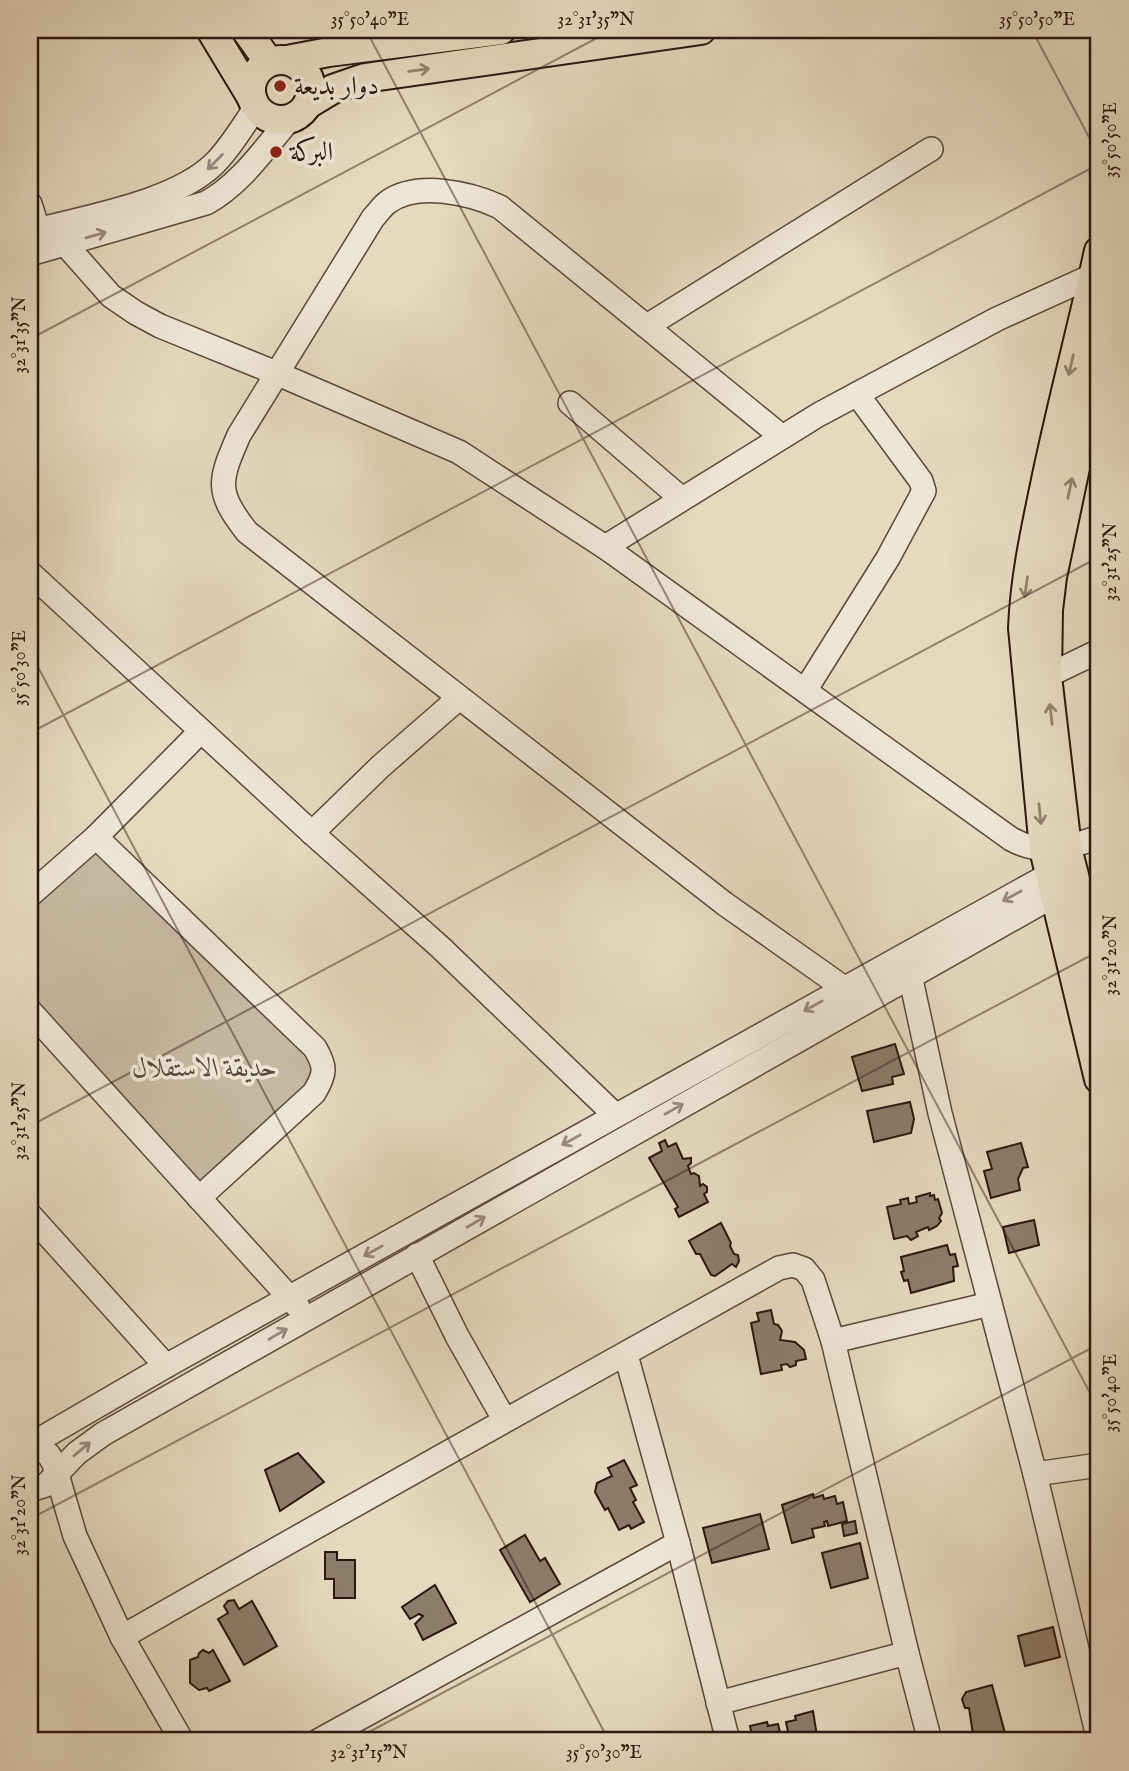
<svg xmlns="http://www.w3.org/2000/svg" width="1129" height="1771" font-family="'IM FELL English',Amiri,serif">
<rect width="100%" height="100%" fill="#e5d9be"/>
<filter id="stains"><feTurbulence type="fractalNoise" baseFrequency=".00286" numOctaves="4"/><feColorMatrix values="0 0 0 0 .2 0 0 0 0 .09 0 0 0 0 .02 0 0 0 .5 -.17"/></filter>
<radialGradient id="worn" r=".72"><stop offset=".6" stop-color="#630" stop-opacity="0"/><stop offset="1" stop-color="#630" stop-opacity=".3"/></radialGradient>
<polygon fill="#c5b8a0" stroke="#786858" stroke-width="2" points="96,837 315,1048 323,1079 199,1198 30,1011 30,898"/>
<g fill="#8c7c6a" stroke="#2b170f" stroke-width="2">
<polygon points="895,1044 904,1074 892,1077 893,1084 862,1091 852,1057"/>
<polygon points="910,1102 914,1119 911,1133 874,1142 867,1111"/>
<polygon points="665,1140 668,1147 676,1143 683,1159 691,1158 691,1163 688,1166 691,1174 694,1173 699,1176 700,1186 703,1184 707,1187 707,1192 704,1194 708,1202 679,1217 675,1209 678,1207 649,1158 662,1151 659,1143"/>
<polygon points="1021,1143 1028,1167 1023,1168 1018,1179 1020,1190 991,1198 984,1171 992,1169 987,1152"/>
<polygon points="930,1193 930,1196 934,1195 935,1200 938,1199 942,1213 939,1218 941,1221 937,1226 929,1230 928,1227 916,1232 918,1236 911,1240 907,1236 894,1239 887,1207 901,1204 900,1200 908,1198 909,1204 917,1202 916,1197"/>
<polygon points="1034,1220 1039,1245 1009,1253 1003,1227"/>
<polygon points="721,1223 731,1243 730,1246 734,1254 738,1255 739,1261 736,1267 732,1264 715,1276 711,1275 700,1254 696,1254 689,1241"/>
<polygon points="947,1245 950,1255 955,1254 958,1266 953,1267 954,1281 911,1293 908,1280 904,1281 901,1272 904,1271 901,1257"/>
<polygon points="771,1310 774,1324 778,1325 782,1331 780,1340 795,1342 804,1350 806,1359 796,1361 796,1365 790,1367 787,1364 781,1365 782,1370 761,1374 751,1323 759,1321 757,1313"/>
<polygon points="298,1453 324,1482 280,1511 265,1470"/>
<polygon points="624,1460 637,1485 630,1488 636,1500 633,1502 644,1522 631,1529 629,1525 619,1530 608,1508 605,1510 595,1492 597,1483 612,1476 608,1468"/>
<polygon points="813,1494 814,1498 823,1495 824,1499 835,1496 837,1504 843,1502 847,1521 828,1526 827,1521 824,1522 825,1526 812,1529 814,1537 792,1543 782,1505"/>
<polygon points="760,1514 769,1549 712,1563 703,1528"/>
<polygon points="855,1521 857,1533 844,1536 842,1524"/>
<polygon points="525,1535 540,1561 545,1558 560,1584 530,1602 500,1550"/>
<polygon points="860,1543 868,1578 831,1588 822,1553"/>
<polygon points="325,1552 337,1552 337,1560 355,1560 355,1598 334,1598 334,1579 325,1579"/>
<polygon points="435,1585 456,1623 423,1640 415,1624 423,1616 419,1614 410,1619 402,1607"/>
<polygon points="234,1600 239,1609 252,1601 277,1646 244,1665 218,1619 228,1613 224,1606 228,1601"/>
<polygon points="1053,1627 1060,1657 1025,1666 1018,1636"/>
<polygon points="203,1650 209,1653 213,1650 230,1681 209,1691 207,1688 199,1690 190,1683 190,1660 198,1657 199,1653"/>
<polygon points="992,1685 1005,1733 974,1741 969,1708 965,1708 962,1699 966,1692"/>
<polygon points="813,1711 817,1736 805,1739 806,1741 790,1741 786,1722 796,1720 795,1716"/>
<polygon points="767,1722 768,1726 778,1724 782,1741 753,1741 750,1726"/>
</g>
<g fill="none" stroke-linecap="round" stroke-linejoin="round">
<defs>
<g id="minor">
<polyline points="30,204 38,229"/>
<path d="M30,232C84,217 175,203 215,163C231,147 243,126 256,107"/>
<path d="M65,244L111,296L136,313L160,326L276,373L459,452L605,547L1011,839C1042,856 1068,848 1099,837"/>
<path d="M30,254L206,203C240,185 264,149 289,120"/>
<polyline points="647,326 931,149"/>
<polyline points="570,403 682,499"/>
<path d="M781,436L500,207C470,193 418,181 388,202C383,205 378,213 373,218L239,435C219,481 215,491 247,532L725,904L844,988"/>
<polyline points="605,547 818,415 997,319 1094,275"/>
<polyline points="30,573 312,833 440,947 615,1115"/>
<polyline points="1047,676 1099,651"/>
<polyline points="806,689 888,558 924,491 921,481 857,394"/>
<polyline points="312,833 381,766 459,698"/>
<path d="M96,837L315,1048C326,1067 326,1073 314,1093L199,1198"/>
<polyline points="30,895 96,837 201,731"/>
<polyline points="910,975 940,1113 1035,1474 1099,1741"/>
<polyline points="30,1011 298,1307"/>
<polyline points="30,1215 166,1366"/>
<polyline points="417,1255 457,1336 504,1419"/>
<polyline points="833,1341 990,1304"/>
<polyline points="626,1355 678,1543 728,1741"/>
<polyline points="32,1444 49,1455 54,1464 75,1536 122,1637 182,1741"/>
<polyline points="30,1445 166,1366 1063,867"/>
<polyline points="1035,1474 1099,1465"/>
<polyline points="30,1490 46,1485 77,1453 103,1434 1069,887"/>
<path d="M122,1637C340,1512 560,1390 779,1268L793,1265L804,1269L813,1280L833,1341L907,1653"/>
<polyline points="718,1703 907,1653 930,1741"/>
<polyline points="318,1741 678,1543"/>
</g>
<g id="major">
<polyline points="211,30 252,98"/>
<polyline points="246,30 269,62"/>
<polyline points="287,60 329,52 501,30"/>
<circle cx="281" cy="90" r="30"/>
<polyline points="308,104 333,89 365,78 701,30"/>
<path d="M1099,251C1082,329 1061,407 1045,485C1035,533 1025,579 1023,628L1044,849L1099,1079"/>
<polyline points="1099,363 1088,406 1052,577 1048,610 1047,676 1067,848 1099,973"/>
</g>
</defs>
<use href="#minor" stroke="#5a483b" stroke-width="26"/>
<use href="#major" stroke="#2b170f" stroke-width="32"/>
<use href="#minor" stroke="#eee6d5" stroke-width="23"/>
<use href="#major" stroke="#e5d9be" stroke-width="28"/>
</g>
<defs><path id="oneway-shaft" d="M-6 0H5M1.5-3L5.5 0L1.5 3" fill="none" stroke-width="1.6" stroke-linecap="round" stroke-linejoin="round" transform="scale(1.75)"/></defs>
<g stroke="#91826f">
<use href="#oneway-shaft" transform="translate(419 70) rotate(-8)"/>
<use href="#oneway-shaft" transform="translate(1071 365) rotate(103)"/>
<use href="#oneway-shaft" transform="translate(1070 488) rotate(-78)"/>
<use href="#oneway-shaft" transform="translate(1026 587) rotate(98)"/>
<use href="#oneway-shaft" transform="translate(1051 714) rotate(-96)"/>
<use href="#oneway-shaft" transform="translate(1040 814) rotate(84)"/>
</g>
<g stroke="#96897c">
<use href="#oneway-shaft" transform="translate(215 162) rotate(135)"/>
<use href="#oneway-shaft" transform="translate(96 235) rotate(-16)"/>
<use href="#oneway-shaft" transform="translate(1012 896) rotate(151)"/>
<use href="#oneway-shaft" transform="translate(813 1006) rotate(151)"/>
<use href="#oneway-shaft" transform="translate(674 1109) rotate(-30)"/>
<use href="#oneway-shaft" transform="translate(571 1140) rotate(151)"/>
<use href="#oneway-shaft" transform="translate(476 1222) rotate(-30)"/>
<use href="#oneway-shaft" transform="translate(373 1251) rotate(151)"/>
<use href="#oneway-shaft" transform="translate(278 1334) rotate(-30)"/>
<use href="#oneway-shaft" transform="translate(82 1449) rotate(-40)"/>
</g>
<path fill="none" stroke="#2b170f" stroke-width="2" stroke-opacity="0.45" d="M366,30L1099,1410M1032,30L1099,156M30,339L612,30M30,652L609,1741M30,733L1099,164M30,1126L1099,557M30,1519L1099,951M352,1741L1099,1344M1092,1741L1099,1737"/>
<g fill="#8f2418" stroke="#eee6d5" stroke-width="2.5">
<circle cx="280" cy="86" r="7"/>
<circle cx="276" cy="152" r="7"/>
</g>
<g text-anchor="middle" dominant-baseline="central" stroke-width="7" stroke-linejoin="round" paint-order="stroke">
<g font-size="26" fill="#2b170f" stroke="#eee6d5" text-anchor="start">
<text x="294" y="86">دوار بديعة</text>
<text x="290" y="152">البركة</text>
</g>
<g font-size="26" font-style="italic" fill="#59473a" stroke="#eee6d5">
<text x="205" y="1068">حديقة الاستقلال</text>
</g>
</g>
<rect width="1129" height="1771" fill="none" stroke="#e5d9be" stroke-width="77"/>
<rect x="38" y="38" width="1052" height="1694" fill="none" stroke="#2b170f" stroke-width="2.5"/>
<g font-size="18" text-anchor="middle" fill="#2b170f">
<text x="370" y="25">35°50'40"E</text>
<text x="596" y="25">32°31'35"N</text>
<text x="1037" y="25">35°50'50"E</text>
<text transform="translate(1110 140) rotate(-90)" y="6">35°50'50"E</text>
<text transform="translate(19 335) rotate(-90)" y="6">32°31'35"N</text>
<text transform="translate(1110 562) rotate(-90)" y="6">32°31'25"N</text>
<text transform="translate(19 668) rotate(-90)" y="6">35°50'30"E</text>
<text transform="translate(1110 955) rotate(-90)" y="6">32°31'20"N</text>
<text transform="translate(19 1121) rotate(-90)" y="6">32°31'25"N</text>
<text transform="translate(1110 1393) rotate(-90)" y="6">35°50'40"E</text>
<text transform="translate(19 1515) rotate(-90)" y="6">32°31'20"N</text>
<text x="369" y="1758">32°31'15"N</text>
<text x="604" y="1758">35°50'30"E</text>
</g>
<rect width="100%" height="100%" filter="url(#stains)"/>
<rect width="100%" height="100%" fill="url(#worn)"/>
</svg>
